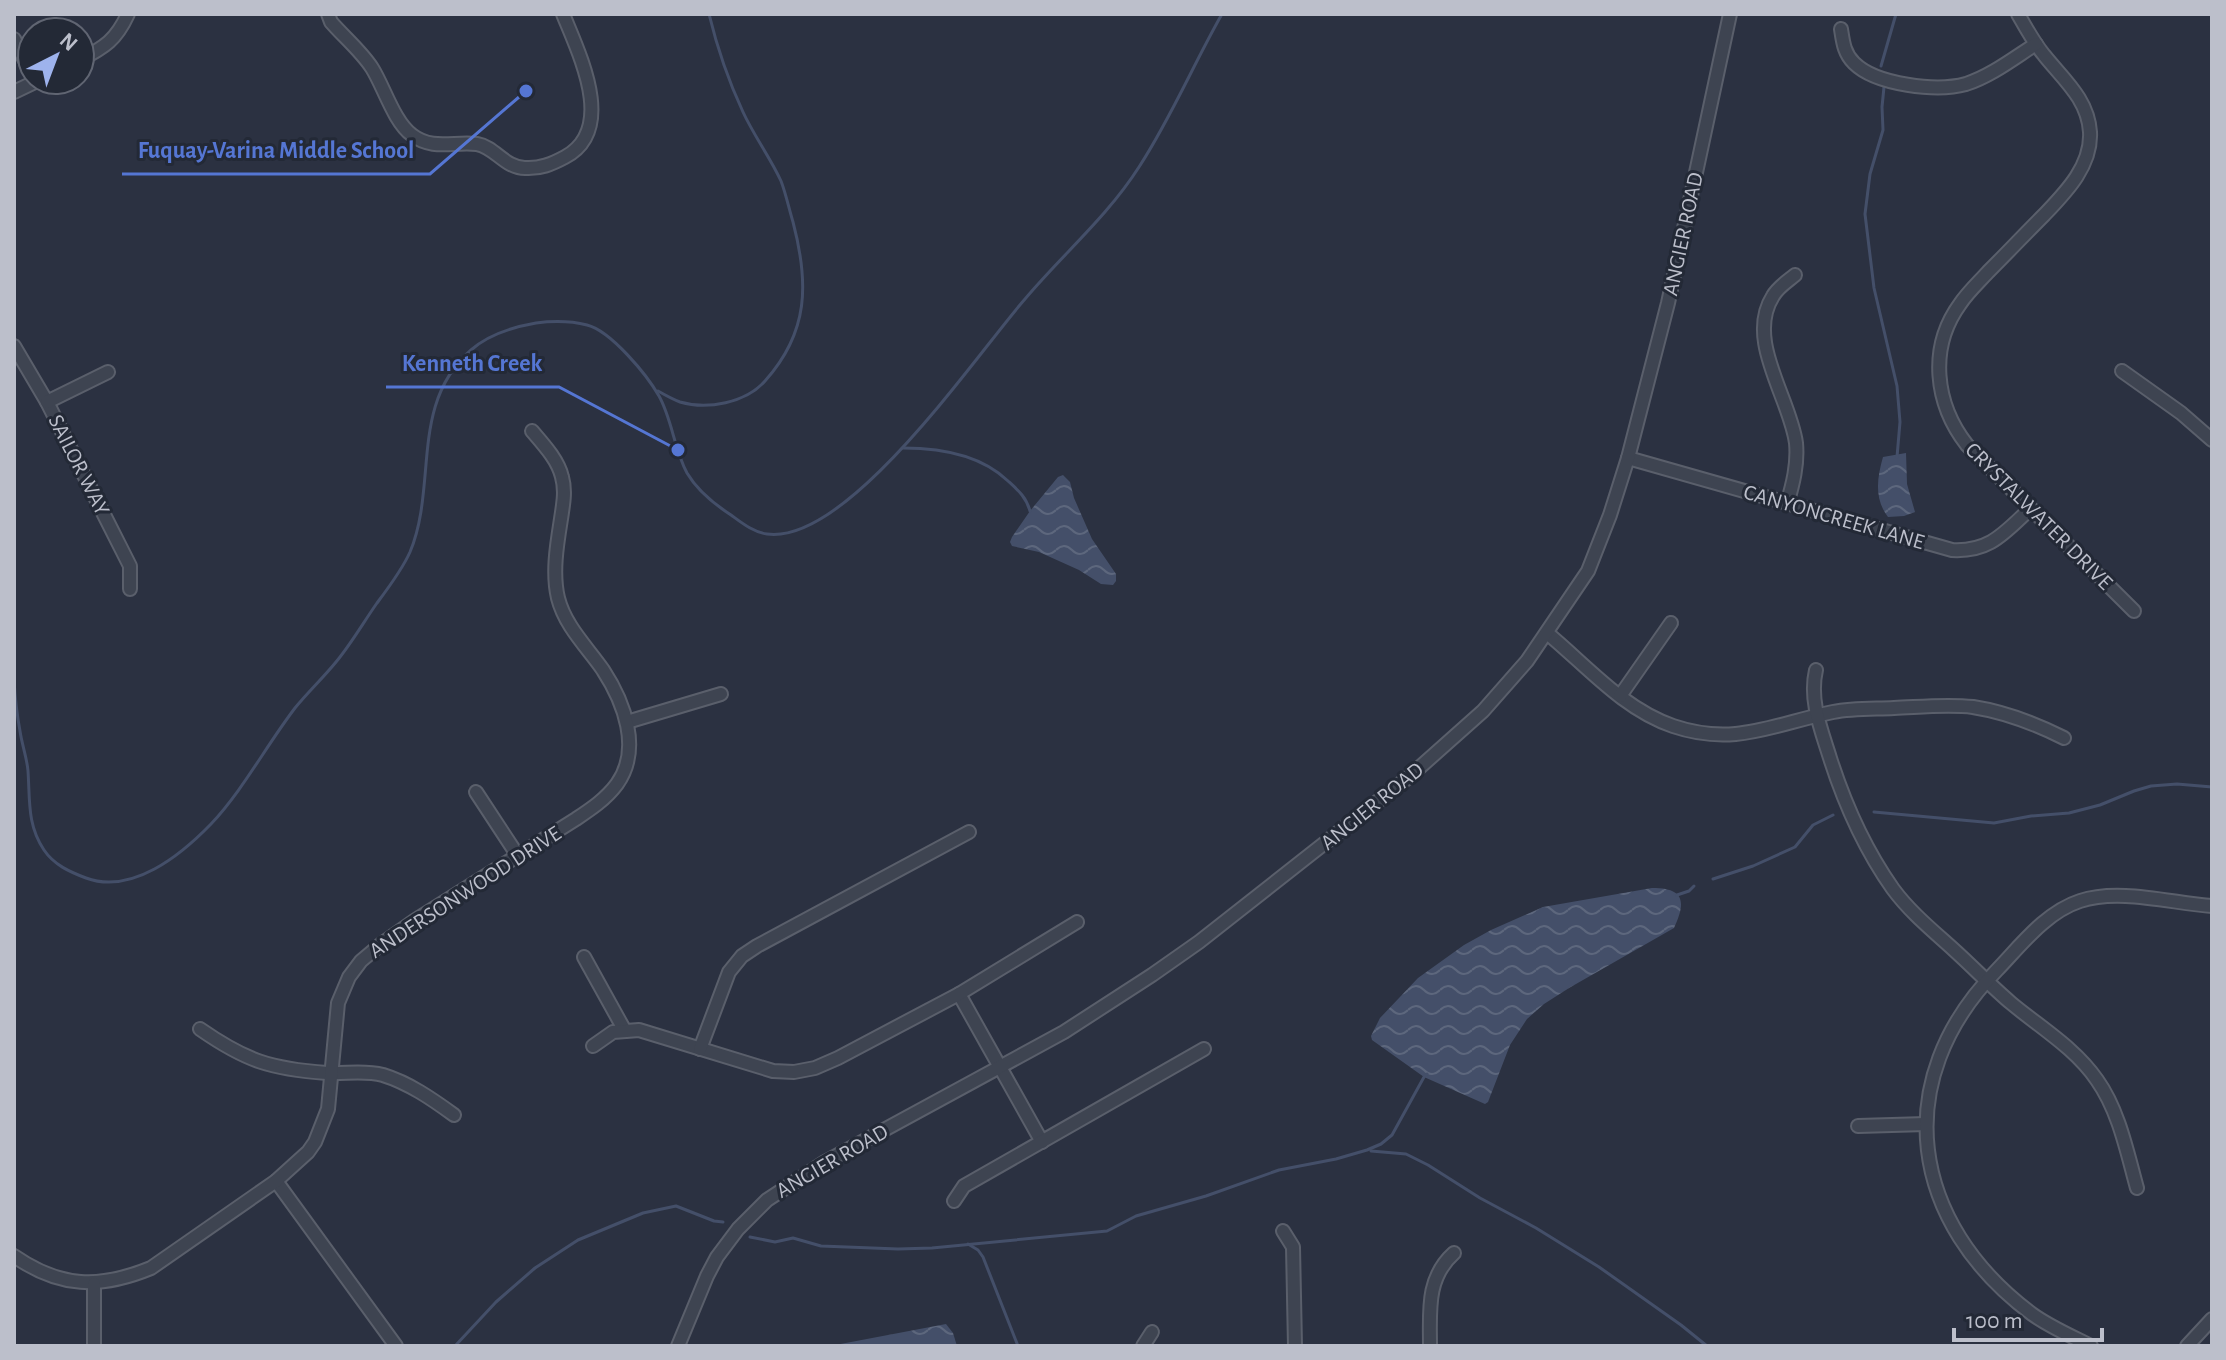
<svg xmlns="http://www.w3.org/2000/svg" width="2226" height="1360" font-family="'Alegreya Sans',sans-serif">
<defs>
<pattern id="water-waves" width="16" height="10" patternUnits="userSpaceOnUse" patternTransform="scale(2)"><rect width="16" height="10" fill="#444f69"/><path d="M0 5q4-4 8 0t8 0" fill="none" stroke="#5d677d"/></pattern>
</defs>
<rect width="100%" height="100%" fill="#2b3141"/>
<g fill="url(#water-waves)">
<path d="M1906,453L1907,484L1915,512L1904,516L1888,517C1874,499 1877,478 1883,457Z"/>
<polygon points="1063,475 1070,482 1074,498 1092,539 1116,574 1116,581 1113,585 1101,584 1079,570 1039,552 1012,546 1010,542 1012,537 1030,511 1058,477"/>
<path d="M1652,888C1685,888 1686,902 1674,928L1569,988L1544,1004L1527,1019L1510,1045L1488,1102L1485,1104L1424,1077L1372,1040L1371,1036L1380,1018L1418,978L1464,945L1491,930L1543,907Z"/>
<polygon points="946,1324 953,1333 957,1346 830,1346"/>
</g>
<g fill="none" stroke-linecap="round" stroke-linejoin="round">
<g stroke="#444f69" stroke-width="3">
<polyline points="1881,66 1896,14"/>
<polyline points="1884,87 1882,107 1883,130 1870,174 1865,214 1874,288 1897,386 1900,422 1897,457"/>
<path d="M658,391C665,395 672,399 680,402C707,410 746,403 765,381C809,332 809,283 793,222C789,209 786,194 781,181C770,157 754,136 743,112C729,82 717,47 709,14"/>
<path d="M903,448C940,448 980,454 1008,481C1019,491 1026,497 1030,511"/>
<path d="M14,680C15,697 17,715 20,731C22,745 27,758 28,771C30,800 27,825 44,850C54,865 70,872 86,878C132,895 181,855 211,824C243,790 266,746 295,708C308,692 323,678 336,662C351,644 363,623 377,603C389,587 402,570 410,552C438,485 409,404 471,350C489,334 513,327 536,323C552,321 571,321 587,325C611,331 647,375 659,396C672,419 674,449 687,473C697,490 714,504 731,515C742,523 753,532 767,534C848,545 976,355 1025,299C1063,254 1107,217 1139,167C1171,118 1193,65 1222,14"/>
<polyline points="1874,812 1994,823 2031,816 2069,813 2100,805 2134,791 2151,786 2177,784 2212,787"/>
<polyline points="1713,879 1753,866 1795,847 1813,825 1833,815"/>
<polyline points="1677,895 1689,891 1694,886"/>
<polyline points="1371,1151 1406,1154 1428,1165 1480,1198 1536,1228 1599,1267 1681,1325 1707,1346"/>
<polyline points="750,1237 775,1242 793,1238 821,1246 898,1249 932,1248 1107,1231 1136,1216 1206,1196 1279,1170 1336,1159 1367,1150 1381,1144 1392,1135 1424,1077 1427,1074"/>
<polyline points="968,1244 978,1250 983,1257 1018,1346"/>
<polyline points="455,1346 496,1302 535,1268 578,1240 643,1213 676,1206 714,1221 723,1222"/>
</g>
<defs>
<g id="minor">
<path d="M328,14L331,22C344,37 361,51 372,68C384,87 394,122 412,135C433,151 454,141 477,144C495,147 505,168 525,168C540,169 552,164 565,157C617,129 579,54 563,14"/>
<path d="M2018,14C2026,28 2034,43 2044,55C2063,79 2088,99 2090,132C2092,166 2065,193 2044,215C2025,234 2007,253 1988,272C1979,282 1968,292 1960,304C1928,348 1935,404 1967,445L2134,611"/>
<path d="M1841,29C1843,42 1844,53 1854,63C1876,85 1937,92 1966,84C1991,76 2014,58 2036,44"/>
<polyline points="14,39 32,74"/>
<path d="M80,60C105,47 116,40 128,14"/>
<polyline points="14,92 39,80"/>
<polyline points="14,346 47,402 130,566 130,589"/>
<polyline points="2122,371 2181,413 2212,440"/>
<polyline points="47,402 108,372"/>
<path d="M1628,458L1952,550C1990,552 2004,533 2030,509"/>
<path d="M1787,504C1793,484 1798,464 1796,443C1790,398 1745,340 1773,296C1778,287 1788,281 1795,275"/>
<path d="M1547,633C1587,666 1623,709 1673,726C1735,747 1774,724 1833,712C1853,708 1874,709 1894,708C1920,707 1947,704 1973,707C2005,712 2036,724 2064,738"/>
<path d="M1816,670C1809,700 1821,729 1830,758C1845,805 1864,848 1893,889C1910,912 1932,930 1953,949C1973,967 1991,986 2011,1003C2041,1028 2075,1048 2097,1080C2119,1111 2127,1152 2137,1188"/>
<polyline points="1620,696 1671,623"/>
<polyline points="627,722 721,694"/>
<polyline points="476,792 518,856"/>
<polyline points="584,957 625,1031"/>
<polyline points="959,994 1042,1142"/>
<path d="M200,1029C246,1061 271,1069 327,1073C346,1074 364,1070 383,1075C409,1083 432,1099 454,1115"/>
<polyline points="593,1046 613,1032 639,1030 773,1071 794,1072 815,1068 838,1058 959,994 1077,922"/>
<polyline points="700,1049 729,972 742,956 757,946 969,832"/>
<polyline points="1858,1126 1926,1124"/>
<polyline points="276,1181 396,1346"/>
<polyline points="954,1201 964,1186 1204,1049"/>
<polyline points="1283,1231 1293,1247 1295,1346"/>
<path d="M14,1256C60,1288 100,1289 151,1268L276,1181L308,1152L315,1142L328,1109L338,1003L349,977L361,961L380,945L414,921L576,819C591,809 606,799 617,784C642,749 624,702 603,670C587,647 565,626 558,598C552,573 557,544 561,519C563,505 566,491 562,477C558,460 544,445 532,431"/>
<polyline points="94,1346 94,1284"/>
<polyline points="678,1346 707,1276 717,1257 738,1229 767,1200 825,1162 1064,1032 1152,975 1199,942 1410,776 1483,711 1527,661 1588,571 1610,515 1628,458 1668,303 1730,14"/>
<polyline points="1143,1346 1152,1332"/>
<path d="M1430,1346C1430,1311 1426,1278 1454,1253"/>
<path d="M2091,1346C2071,1336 2050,1327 2032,1314C1910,1223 1888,1081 1997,970C2021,945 2046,912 2080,901C2119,888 2171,903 2212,906"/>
<polyline points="2187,1346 2212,1319"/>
</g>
</defs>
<use href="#minor" stroke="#5a5f6b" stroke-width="16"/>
<use href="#minor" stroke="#3e4451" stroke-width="12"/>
</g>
<g text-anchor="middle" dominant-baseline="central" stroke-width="6" stroke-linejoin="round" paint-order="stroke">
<g font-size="22" fill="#bcbfcb" stroke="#232936">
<text transform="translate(1683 234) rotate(-78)">ANGIER ROAD</text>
<text transform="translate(79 465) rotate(63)">SAILOR WAY</text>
<text transform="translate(2039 516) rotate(45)">CRYSTALWATER DRIVE</text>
<text transform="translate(1834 517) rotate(16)">CANYONCREEK LANE</text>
<text transform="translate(1372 806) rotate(-39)">ANGIER ROAD</text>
<text transform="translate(465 892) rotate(-33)">ANDERSONWOOD DRIVE</text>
<text transform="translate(832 1161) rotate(-30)">ANGIER ROAD</text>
</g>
</g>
<path fill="none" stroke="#5576d3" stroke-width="3" d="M526 91L430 174H122M678 450L559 387H386"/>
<g fill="#5576d3" stroke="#232936" stroke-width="3">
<circle cx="526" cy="91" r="8"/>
<circle cx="678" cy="450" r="8"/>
</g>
<g font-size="24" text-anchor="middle" font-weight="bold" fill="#5576d3" stroke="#232936" stroke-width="6" stroke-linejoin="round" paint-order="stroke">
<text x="276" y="158">Fuquay-Varina Middle School</text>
<text x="472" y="371">Kenneth Creek</text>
</g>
<rect width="2226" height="1360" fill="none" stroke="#bcbfcb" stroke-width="32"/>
<g transform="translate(56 56) rotate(42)"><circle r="38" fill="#232936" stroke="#606572" stroke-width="2"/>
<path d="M0-6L14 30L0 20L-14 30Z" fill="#9eb3ed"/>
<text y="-12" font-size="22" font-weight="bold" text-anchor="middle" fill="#bcbfcb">N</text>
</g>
<path d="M1954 1328v12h148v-12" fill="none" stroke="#bcbfcb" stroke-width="4"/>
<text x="1966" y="1328" font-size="24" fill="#bcbfcb" stroke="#232936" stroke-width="6" paint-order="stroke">100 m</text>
</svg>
